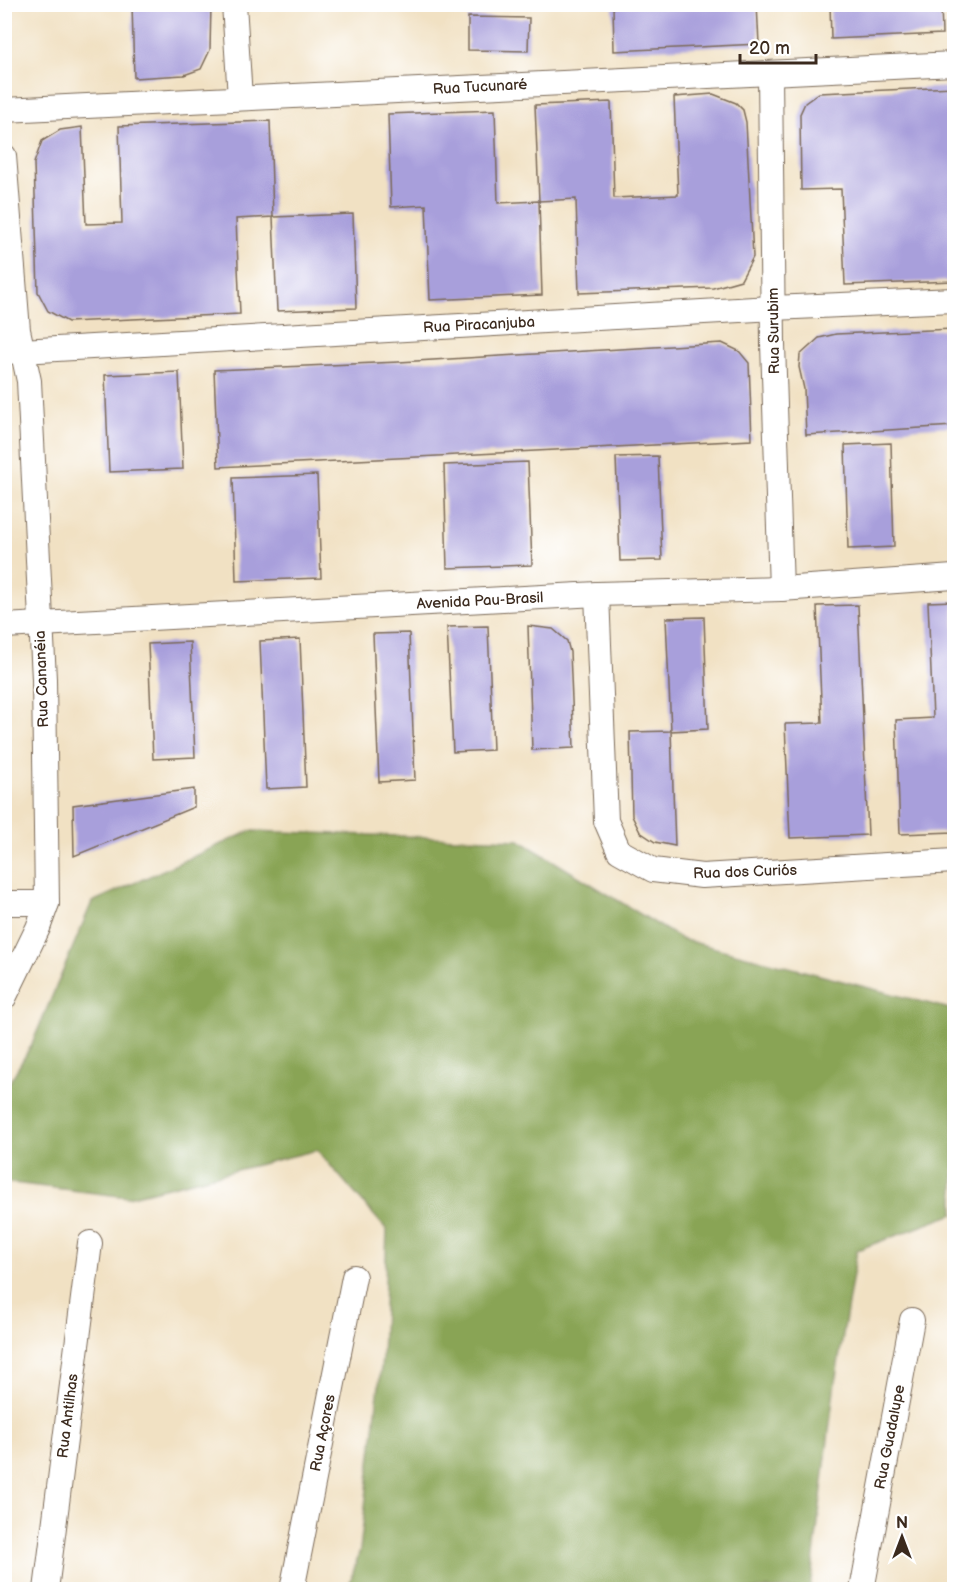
<svg xmlns="http://www.w3.org/2000/svg" width="959" height="1594" font-family="'Balsamiq Sans',sans-serif">
<rect width="100%" height="100%" fill="#fff"/>
<filter id="ink" filterUnits="userSpaceOnUse"><feTurbulence type="fractalNoise" baseFrequency=".0167" numOctaves="2"/><feDisplacementMap in="SourceGraphic" scale="12" xChannelSelector="R" yChannelSelector="G"/><feConvolveMatrix kernelMatrix="1 2 1 2 8 2 1 2 1" color-interpolation-filters="sRGB"/></filter>
<filter id="wash" filterUnits="userSpaceOnUse"><feTurbulence type="fractalNoise" baseFrequency=".008" numOctaves="4" result="noise"/><feDisplacementMap in="SourceGraphic" scale="24" xChannelSelector="R" yChannelSelector="G"/><feGaussianBlur stdDeviation="1.35" result="paint"/><feColorMatrix in="noise" values="0 0 0 0 0 0 0 0 0 0 0 0 0 0 0 0 0 1.4 0 .05"/><feComposite in="paint" operator="in"/></filter>
<g filter="url(#wash)">
<rect width="100%" height="100%" fill="#f1e1c3"/>
<polygon fill="#89a455" stroke="#62673a" stroke-width="1.5" points="250,831 519,840 681,939 954,1010 954,1214 857,1250 834,1389 810,1589 348,1589 360,1550 382,1359 387,1230 317,1150 128,1197 5,1182 5,1090 31,1046 92,902"/>
<g id="blocks">
<g fill="#a89fdb">
<polygon points="132,4 211,4 210,50 201,69 184,75 134,78"/>
<polygon points="757,4 759,44 614,51 613,5"/>
<polygon points="830,4 941,4 942,34 831,39"/>
<polygon points="468,17 529,18 528,51 468,50"/>
<polygon points="954,87 954,184 952,184 954,281 845,285 841,189 801,190 800,114 805,103 819,93"/>
<polygon points="713,94 736,103 743,110 746,122 753,257 741,280 713,288 579,293 576,199 539,201 535,105 611,102 614,198 678,195 674,97"/>
<polygon points="495,110 498,203 539,201 542,295 430,300 426,205 391,207 388,114"/>
<polygon points="270,121 273,217 236,219 240,314 68,322 48,311 38,292 34,163 42,141 60,130 82,127 86,224 122,223 119,126"/>
<polygon points="353,214 356,308 277,311 273,217"/>
<polygon points="954,329 954,426 806,435 804,389 799,367 800,355 819,338 836,334"/>
<polygon points="722,343 739,351 749,363 752,440 218,467 214,370 399,362"/>
<polygon points="179,372 183,469 109,472 105,375"/>
<polygon points="4,413 9,478 4,478"/>
<polygon points="891,443 894,547 848,549 845,445"/>
<polygon points="658,456 662,560 620,561 616,457"/>
<polygon points="528,462 532,565 447,568 444,465"/>
<polygon points="317,475 321,578 236,581 233,478"/>
<polygon points="954,601 954,832 900,834 896,720 933,718 928,602"/>
<polygon points="858,605 868,835 790,838 785,724 822,723 817,606"/>
<polygon points="704,617 708,729 671,731 675,846 655,842 640,832 632,816 630,732 671,731 666,618"/>
<polygon points="488,626 493,750 453,752 447,627"/>
<polygon points="528,626 553,629 567,641 570,652 574,748 532,750"/>
<polygon points="409,633 415,780 379,782 373,634"/>
<polygon points="300,639 306,787 266,789 260,641"/>
<polygon points="190,642 195,757 153,759 148,644"/>
<polygon points="194,789 194,807 74,856 73,805"/>
</g>
</g>
</g>
<g filter="url(#ink)">
<use href="#blocks" fill-opacity="0" stroke="#7b6a58" stroke-width="1.5"/>
<g fill="none" stroke-linecap="round" stroke-linejoin="round">
<defs>
<g id="street">
<polyline points="234,4 240,98"/>
<polyline points="770,73 773,344 781,589"/>
<polyline points="4,110 954,64"/>
<polyline points="4,156 18,330 29,381 44,679 47,903 38,928 4,998"/>
<polyline points="4,352 773,308 954,300"/>
<polyline points="597,594 606,821 619,851 653,870 702,876 954,861"/>
<polyline points="4,626 597,594 781,589 954,577"/>
<polyline points="4,903 47,903"/>
<polyline points="46,1590 90,1243"/>
<polyline points="292,1590 354,1277"/>
<polyline points="862,1590 912,1320"/>
</g>
</defs>
<use href="#street" stroke="#7b6a58" stroke-width="26"/>
<use href="#street" stroke="#fff" stroke-width="24"/>
</g>
</g>
<g text-anchor="middle" dominant-baseline="central" stroke-width="4.5" stroke-linejoin="round" paint-order="stroke">
<g font-size="15" fill="#3b2a1e" stroke="#fff">
<text transform="translate(480 87) rotate(-3)">Rua Tucunaré</text>
<text transform="translate(479 325) rotate(-3)">Rua Piracanjuba</text>
<text transform="translate(774 331) rotate(-91)">Rua Surubim</text>
<text transform="translate(480 601) rotate(-3)">Avenida Pau-Brasil</text>
<text transform="translate(42 679) rotate(-92)">Rua Cananéia</text>
<text transform="translate(745 872) rotate(-2)">Rua dos Curiós</text>
<text transform="translate(68 1416) rotate(-83)">Rua Antilhas</text>
<text transform="translate(323 1433) rotate(-79)">Rua Açores</text>
<text transform="translate(890 1437) rotate(-79)">Rua Guadalupe</text>
</g>
</g>
<rect width="959" height="1594" fill="none" stroke="#fff" stroke-width="24"/>
<g transform="translate(902 1537)" stroke="#ffffff" stroke-width="4.5" paint-order="stroke">
<path d="M0-4.5L10 22L0 15L-10 22Z" fill="#3b2a1e"/>
<text y="-9" font-size="16" font-weight="bold" text-anchor="middle" fill="#3b2a1e">N</text>
</g>
<path d="M740 54v9h76v-9" fill="none" stroke="#3b2a1e" stroke-width="3"/>
<text x="749" y="54" font-size="18" fill="#3b2a1e" stroke="#ffffff" stroke-width="4.5" paint-order="stroke">20 m</text>
</svg>
